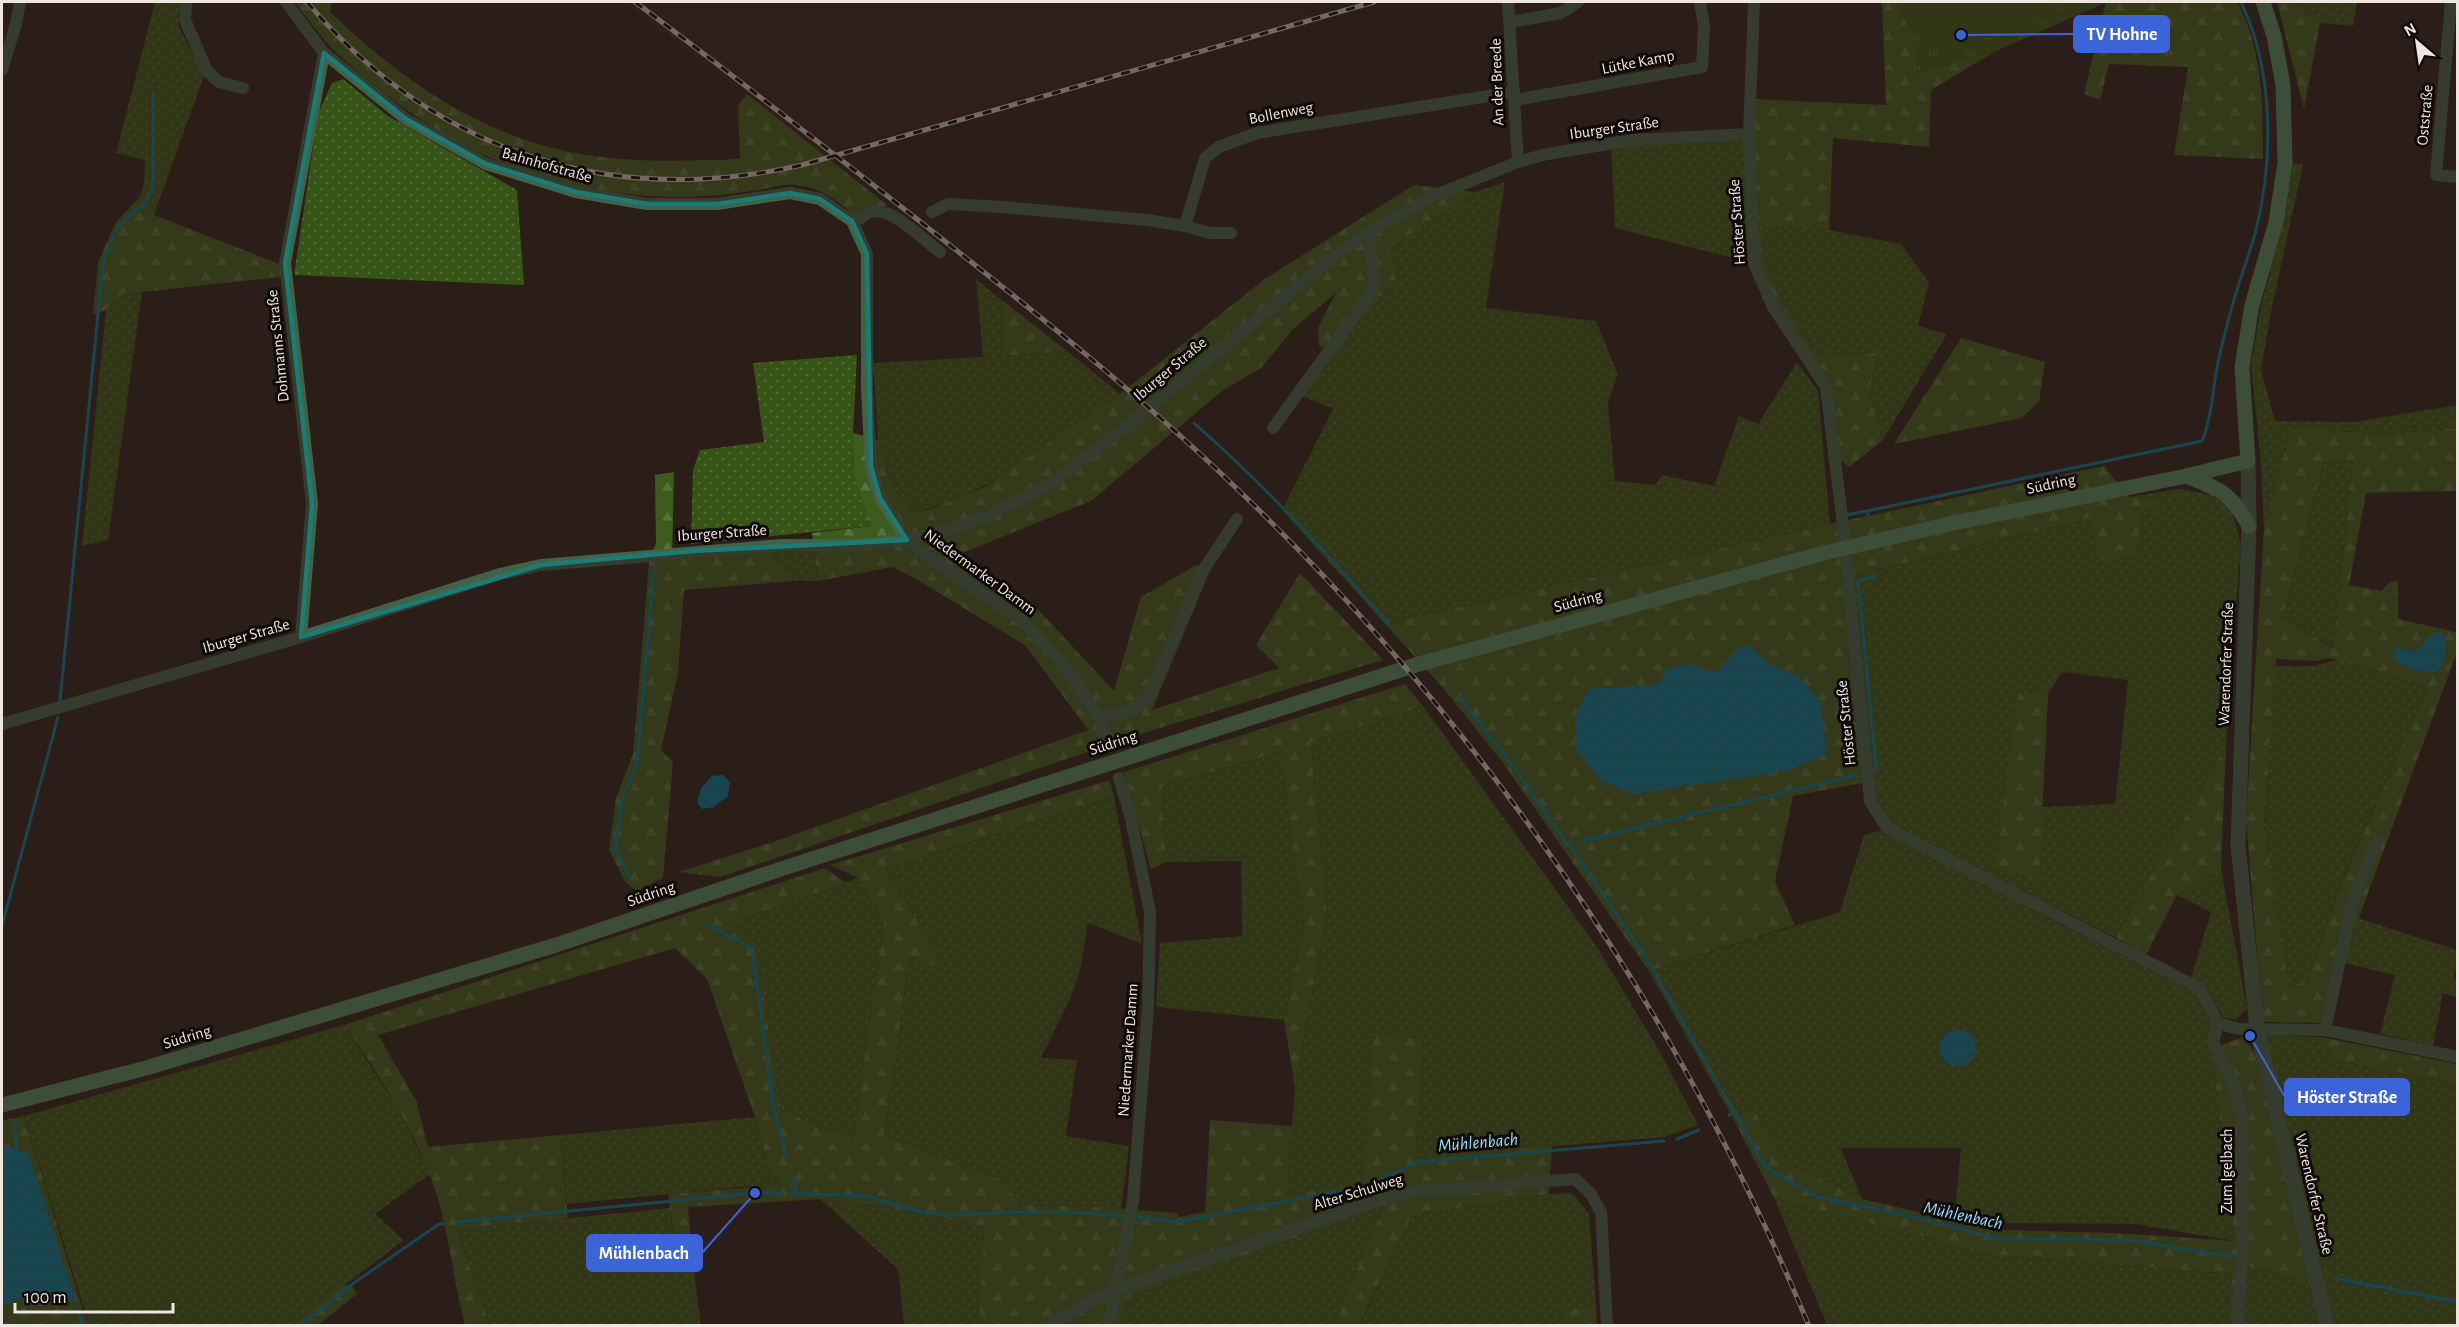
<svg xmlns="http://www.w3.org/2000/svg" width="2459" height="1327" font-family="'Alegreya Sans',sans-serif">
<defs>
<pattern id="grass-dots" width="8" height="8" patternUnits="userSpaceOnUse" patternTransform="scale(1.5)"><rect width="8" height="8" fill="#355415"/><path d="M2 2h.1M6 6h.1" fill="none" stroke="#536c37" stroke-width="1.8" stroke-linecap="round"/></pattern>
<pattern id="forest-firs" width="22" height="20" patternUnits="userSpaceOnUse" patternTransform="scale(1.5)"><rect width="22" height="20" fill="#3c5b1c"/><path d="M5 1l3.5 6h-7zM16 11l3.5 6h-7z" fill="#58723d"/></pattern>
<pattern id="park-tufts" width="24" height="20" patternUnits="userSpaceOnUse" patternTransform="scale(1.5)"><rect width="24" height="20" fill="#355415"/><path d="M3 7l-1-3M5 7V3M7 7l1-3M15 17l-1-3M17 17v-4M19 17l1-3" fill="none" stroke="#536c37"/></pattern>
<pattern id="water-waves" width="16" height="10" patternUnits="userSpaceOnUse" patternTransform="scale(1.5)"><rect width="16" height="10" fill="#007895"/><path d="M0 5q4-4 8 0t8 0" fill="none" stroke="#206170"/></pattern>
</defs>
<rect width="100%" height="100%" fill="#2b1e17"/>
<polygon fill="#362219" points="620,2 1305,2 1310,23 1035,94 823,154 747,94"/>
<g fill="url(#grass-dots)" fill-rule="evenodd">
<polygon points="155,2 180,2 178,25 204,76 154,215 139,198 144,184 145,160 116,153"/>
<polygon points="2289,2 2357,2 2353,26 2320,23"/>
<polygon points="343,79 388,116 517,190 524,285 294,275 318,114 332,83"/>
<polygon points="1747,137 1753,263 1615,228 1611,144"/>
<polygon points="2293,163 2303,165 2271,311 2261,370 2275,421 2354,422 2457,405 2457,428 2385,434 2291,428 2264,527 2260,453 2251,364 2261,306 2282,227"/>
<polygon points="1505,182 1486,308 1596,321 1618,374 1608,403 1615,481 1655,485 1662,475 1714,486 1739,416 1758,424 1797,362 1818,391 1830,524 1385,624 1282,510 1333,409 1303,396 1389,248 1475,192"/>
<polygon points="1764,227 1829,230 1901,244 1929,282 1918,326 1947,334 1883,440 1869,393 1878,354 1819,358 1782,300 1765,258"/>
<path d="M976,279L1002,300L1003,356L1067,351L1120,394C1056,438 991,496 914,512L893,488L878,440L873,363L983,357Z"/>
<polygon points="142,292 108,540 82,546 106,310 123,294"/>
<polygon points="857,355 853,433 854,477 871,526 691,544 693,470 700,450 764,442 753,363"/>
<polygon points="2353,460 2333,648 2283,617 2323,464"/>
<path d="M2180,489L2213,495L2231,509L2241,543L2226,746L2115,937L1891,825L1875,798L1851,576L2091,518L2137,556L2141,513L2164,503L2129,497ZM2062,672L2128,680L2115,804L2042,807L2048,694Z"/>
<polygon points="814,550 818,581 794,581 769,551"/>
<polygon points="2337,660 2428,686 2340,885 2308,982 2287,986 2264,825 2275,666 2315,666"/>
<polygon points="1423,706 1595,944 1659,1050 1698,1125 1664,1137 1415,1158 1424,1040 1373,1034 1366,1180 1286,1196 1295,1087 1327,913 1311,743"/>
<polygon points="1280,752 1304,924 1284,1020 1156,1007 1160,943 1242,936 1241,861 1166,862 1162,786"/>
<polygon points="1114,797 1142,944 1088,923 1080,971 1070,999 1041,1058 1077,1060 1066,1136 1129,1146 1121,1210 1084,1206 1021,1205 1003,1181 884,1135 910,956 944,969 886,868"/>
<polygon points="1886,829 2029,908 2194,992 2211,1022 2211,1049 2235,1241 2135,1224 2001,1223 1955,1211 1961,1148 1841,1148 1862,1199 1789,1164 1753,1110 1734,1120 1649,971 1840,912 1864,835"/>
<polygon points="2221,869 2247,1008 2237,1019 2223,1018 2205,987 2191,978 2211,912 2177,895"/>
<polygon points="858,878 884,922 853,1139 781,1111 756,946 729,922"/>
<polygon points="2358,918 2457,950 2457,965 2453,979 2457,980 2457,998 2443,993 2433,1046 2380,1034 2395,975 2343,963"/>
<polygon points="344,1025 398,1108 430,1174 375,1214 404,1240 293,1325 89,1325 24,1116"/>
<polygon points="2265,1035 2321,1037 2334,1060 2457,1084 2457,1325 2332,1325"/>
<polygon points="755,1117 768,1165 780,1186 753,1186 567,1204 560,1135"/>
<polygon points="1572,1193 1589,1213 1596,1304 1564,1311 1557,1325 1359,1326 1412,1215 1549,1194"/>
<polygon points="1774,1198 1993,1255 2232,1274 2228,1325 1827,1325"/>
<polygon points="820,1199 881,1206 984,1225 980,1325 904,1325 898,1269"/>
<polygon points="1384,1206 1333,1325 1122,1326 1127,1298"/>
<polygon points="670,1208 678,1270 694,1271 701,1325 490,1325 457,1229"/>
<polygon points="2247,1266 2310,1281 2320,1325 2243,1326"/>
</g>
<g fill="url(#forest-firs)" fill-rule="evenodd">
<path d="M295,2H332L330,12C400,79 483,138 581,154C634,163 687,161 740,159L738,106L747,94L887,205L862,225C846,205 820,186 794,185C783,184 769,188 758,190C733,194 706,197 681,197C648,198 614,192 582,187C489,170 406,117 338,54C322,39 308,19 295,2Z"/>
<polygon points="1882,2 2078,2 1931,90 1929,147 1833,138 1829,230 1764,227 1765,258 1782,300 1819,358 1878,353 1869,393 1883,440 1849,467 1840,460 1830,386 1776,304 1758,260 1752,99 1886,105"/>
<path d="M2106,2H2237C2263,49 2263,106 2263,159L2174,155L2188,67L2109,64L2100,100L2084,94Z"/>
<polygon points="2277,2 2289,2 2320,23 2304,109"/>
<polygon points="1414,185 1475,192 1389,248 1396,280 1334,351 1319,346 1318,327 1336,293 1293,329 1262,367 1222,391 1091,501 960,554 1033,604 1114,691 1141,597 1196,565 1212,566 1152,710 1279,668 1256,645 1300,573 1383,660 1134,736 720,877 679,872 776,841 1088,730 1026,646 921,582 893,567 818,581 812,533 871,526 854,477 853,433 878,440 893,488 914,512 931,509 985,487 1120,394 1266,278"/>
<polygon points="139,198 154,215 282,265 281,277 123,294 106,310 93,315 98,263 115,223"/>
<polygon points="1002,300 1067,351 1003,356"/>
<polygon points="1961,338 2045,362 2039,402 2021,418 1894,444"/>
<path d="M2291,428L2385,434L2457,428V491L2366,493L2349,585L2381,591L2390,582L2398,581V619L2456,632L2457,652L2320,1023L2263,1022L2246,820L2264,527ZM2353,460L2333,648H2332L2283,617L2323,464ZM2329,658L2428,686L2340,886L2308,982L2288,986L2264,825L2276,659L2316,661Z"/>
<polygon points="2104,466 2129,497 2165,503 2141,513 2137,557 2099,560 2091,518 1842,578 1867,782 1793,796 1775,881 1795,925 1649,971 1503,763 1444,689 1385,624 1830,524"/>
<polygon points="674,472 672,559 769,551 794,581 684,590 678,672 661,750 673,762 663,878 637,891 626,883 609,850 616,798 633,754 649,562 656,543 655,475"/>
<polygon points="1405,684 1423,706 1311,743 1327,913 1295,1087 1284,1020 1304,924 1280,752 1162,786 1166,862 1151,869 1124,772"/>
<polygon points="2018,694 2048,694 2039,880 1995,866"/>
<polygon points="2226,746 2221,869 2177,895 2146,955 2115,937"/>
<path d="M1110,780L1114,797L886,868L945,970L910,956L884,1135L1003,1181L1021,1205L1084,1206L1178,1213V1217L1205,1212L1210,1120L1292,1126L1286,1196L1365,1180L1373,1033L1424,1040L1415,1158L1552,1146L1549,1194L1412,1215L1359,1325H1333L1384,1206L1127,1298L1122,1325H979L984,1226L881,1206L820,1199L688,1207L694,1271L679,1270L668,1194L780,1185L768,1165L755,1117L707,979L675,948L378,1035L416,1100L428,1147L560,1135L568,1218L457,1229L490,1325H465C452,1276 448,1220 429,1173C408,1120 376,1070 344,1025L825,868L846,883L730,922L756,945L781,1111L853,1139L884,922L858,878L830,865Z"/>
<polygon points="2243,1037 2255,1053 2310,1281 2247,1266 2243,1325 2228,1325 2232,1274 1993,1255 1774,1198 1734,1120 1753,1110 1789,1164 1862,1199 1923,1213 1923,1210 2002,1230 2116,1233 2235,1241 2211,1049"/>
<polygon points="2321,1037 2457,1064 2457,1084 2334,1060"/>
<path d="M24,1116L83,1311L89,1325H2V1305C29,1300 46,1283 73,1302L20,1150L13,1146L2,1149V1121Z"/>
<polygon points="345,1284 353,1287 357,1294 318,1325 293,1325"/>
<polygon points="1596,1304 1597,1325 1557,1325 1564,1311"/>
</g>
<polygon fill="url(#park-tufts)" points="1898,2 2107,2 1996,51 1914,75 1916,48"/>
<polygon fill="#355415" points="1899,2 2044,2 1955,57 1907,13"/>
<g fill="url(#water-waves)">
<path d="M2436,632L2444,635C2449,646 2444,663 2437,672C2420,673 2400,669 2392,654L2397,648L2416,652L2429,636Z"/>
<polygon points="1751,646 1767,663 1800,678 1820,700 1827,753 1786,771 1633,794 1600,780 1575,748 1575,717 1588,689 1657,685 1667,668 1689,664 1716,672 1738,648"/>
<polygon points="723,775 730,782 728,796 713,807 702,809 697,802 701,788 712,776"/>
<circle cx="1958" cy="1048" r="18"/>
<path d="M13,1146L29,1155L76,1301L73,1302C46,1282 30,1300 2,1305V1149Z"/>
</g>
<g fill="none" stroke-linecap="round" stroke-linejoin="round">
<g stroke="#007895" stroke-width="3">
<path d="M1194,423C1264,485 1328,553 1388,624"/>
<polyline points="1846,515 1867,511"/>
<path d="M1868,515L1867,511L2202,441C2210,422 2212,400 2215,379C2218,361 2222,343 2227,326C2234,294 2246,265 2255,234C2274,161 2274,71 2241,2"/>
<polyline points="1459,696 1512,765 1568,845"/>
<path d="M60,701L103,263C108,252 112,233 121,224C136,208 145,210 153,185V94"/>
<polyline points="1873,771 1876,767 1858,581 1875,576 1874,574"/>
<polyline points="1582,841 1857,775"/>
<polyline points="1569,844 1648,961 1734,1112"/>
<polyline points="630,878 615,849 622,799 637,762 654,568"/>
<polyline points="708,924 752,949 774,1110 786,1155"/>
<polyline points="2,926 58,717"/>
<polyline points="1729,1115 1735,1112 1765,1167 1818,1197 1924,1219 1997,1239 2130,1240 2233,1257"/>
<polyline points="14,1122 17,1150"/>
<polyline points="1677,1139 1699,1130"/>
<polyline points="792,1177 796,1193"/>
<polyline points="1370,1184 1418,1162 1664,1141"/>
<polyline points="790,1193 867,1196 917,1211 942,1215 1024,1212 1083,1213 1124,1216"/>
<polyline points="1138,1217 1178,1222 1355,1188"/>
<polyline points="456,1222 755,1193 782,1193"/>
<polyline points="2334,1278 2458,1302"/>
<polyline points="78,1311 83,1326"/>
<polyline points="300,1326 351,1285 439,1224 444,1224"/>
</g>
<g stroke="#416249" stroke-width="12">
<polyline points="186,2 185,20 207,71 219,82 243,88"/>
<polyline points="286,2 324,53 406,119 486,164 576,192 647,204 717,204 790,193 820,199 852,221 867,254 867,389 871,466 880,498 907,540 928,557 1023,621 1066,669 1099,717 1109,747"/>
<polyline points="1508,2 1518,162"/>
<polyline points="1754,2 1749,134 1754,263 1773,307 1826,387 1842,517 1870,801 1887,828 2199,988 2218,1023 2238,1029 2325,1030 2458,1057"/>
<polyline points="2451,2 2436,175 2458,177"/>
<polyline points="1511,22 1561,13 1578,2"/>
<polyline points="2,70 16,24 20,2"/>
<polyline points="1515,100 1702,67 1704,26 1700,2"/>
<polyline points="932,212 948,204 1003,207 1147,220 1185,226 1205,158 1219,147 1257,133 1514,92"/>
<path d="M852,221C859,218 867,212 875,211C893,209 925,241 940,252"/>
<polyline points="1185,226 1210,233 1231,233"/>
<polyline points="1273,428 1375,287 1369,232"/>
<polyline points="301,637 312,504 285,263 324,53"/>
<polyline points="1099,717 1133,710 1149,697 1202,572 1237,519"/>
<polyline points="2,724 301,637 500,574 541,565 781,545 859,545 907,540 949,530 990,515 1052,483 1129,424 1331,259 1369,232 1431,197 1518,162 1547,154 1633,140 1749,134"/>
<polyline points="2218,1023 2213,1042 2236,1089 2243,1123 2243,1246 2237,1326"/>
<polyline points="2325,1030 2354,895 2378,839"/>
<polyline points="1050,1326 1096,1298 1116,1290 1364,1205 1411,1192 1575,1179 1591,1194 1601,1212 1607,1326"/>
<polyline points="1109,1326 1133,1201 1148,1008 1150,912 1130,814 1119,778"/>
</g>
<polyline stroke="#416249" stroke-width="15" points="2248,461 2249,526 2238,845 2257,1029 2327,1326"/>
<g stroke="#51875f" stroke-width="15">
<path d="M2186,476C2220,489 2231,493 2249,526"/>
<polyline points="2,1105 146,1068 556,945 790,866 1419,664 1824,553 1949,524 2186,476 2248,461 2242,367 2252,305 2276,222 2285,163 2283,85 2274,36 2263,2"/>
</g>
<defs>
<g id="rail">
<path d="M307,2C434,152 610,209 802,165L1374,2"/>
<path d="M635,2C729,72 821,144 913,216C1022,302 1131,387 1231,483C1479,719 1678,1010 1809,1326"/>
</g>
</defs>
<use href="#rail" stroke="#cdc3be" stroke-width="5"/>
<use href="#rail" stroke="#0f0907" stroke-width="3" stroke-dasharray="9" stroke-linecap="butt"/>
</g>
<path d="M0 0H2459V1327H0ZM324,53L406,119L486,164L576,192L647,204H717L790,193L820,199L852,221L867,254L871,466L880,498L907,540L693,551L541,565L301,637L312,504L285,263Z" fill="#2b1e17" fill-opacity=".55" fill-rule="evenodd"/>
<path fill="none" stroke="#1a7c74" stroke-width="4.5" stroke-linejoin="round" d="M324,53L406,119L486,164L576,192L647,204H717L790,193L820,199L852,221L867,254L871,466L880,498L907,540L693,551L541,565L301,637L312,504L285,263Z"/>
<g text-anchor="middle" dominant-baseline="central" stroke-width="6" stroke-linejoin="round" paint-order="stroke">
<g font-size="16" fill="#eee4e0" stroke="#0f0907">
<text transform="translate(1638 62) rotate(-11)">Lütke Kamp</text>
<text transform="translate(1497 82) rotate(-92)">An der Breede</text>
<text transform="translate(1281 113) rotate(-11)">Bollenweg</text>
<text transform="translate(2425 115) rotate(-85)">Oststraße</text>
<text transform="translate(1614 128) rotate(-8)">Iburger Straße</text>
<text transform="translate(547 165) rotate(16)">Bahnhofstraße</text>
<text transform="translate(1737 222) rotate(-94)">Höster Straße</text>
<text transform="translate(278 346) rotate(-96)">Dohmanns Straße</text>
<text transform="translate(1170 369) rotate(-40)">Iburger Straße</text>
<text transform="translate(2051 484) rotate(-12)">Südring</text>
<text transform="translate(722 533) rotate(-4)">Iburger Straße</text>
<text transform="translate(980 572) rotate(36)">Niedermarker Damm</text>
<text transform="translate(1578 601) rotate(-15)">Südring</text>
<text transform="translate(246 636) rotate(-16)">Iburger Straße</text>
<text transform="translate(2226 664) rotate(-88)">Warendorfer Straße</text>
<text transform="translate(1846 723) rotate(-96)">Höster Straße</text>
<text transform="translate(1113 743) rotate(-18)">Südring</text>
<text transform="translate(651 894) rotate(-19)">Südring</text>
<text transform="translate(187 1037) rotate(-17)">Südring</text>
<text transform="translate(1128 1050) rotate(-86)">Niedermarker Damm</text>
<text transform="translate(2227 1171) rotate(-90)">Zum Igelbach</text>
<text transform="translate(1358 1192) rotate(-17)">Alter Schulweg</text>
<text transform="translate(2314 1194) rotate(77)">Warendorfer Straße</text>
</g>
<g font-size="18" font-style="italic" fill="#8ce1fe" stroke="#0f0907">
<text transform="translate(1478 1143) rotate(-5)">Mühlenbach</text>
<text transform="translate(1963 1216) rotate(12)">Mühlenbach</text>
</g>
</g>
<path fill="none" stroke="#3c64d9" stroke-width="2" d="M1961 35L2074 34M2250 1036L2285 1097M755 1193L702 1253"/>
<g fill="#3c64d9" stroke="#0f0907" stroke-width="2">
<circle cx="1961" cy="35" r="6"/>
<circle cx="2250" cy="1036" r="6"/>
<circle cx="755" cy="1193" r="6"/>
</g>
<g fill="#3c64d9" stroke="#3c64d9" stroke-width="2">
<rect x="2074" y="16" width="95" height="36" rx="6"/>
<rect x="2285" y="1079" width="124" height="36" rx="6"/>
<rect x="587" y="1235" width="115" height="36" rx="6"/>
</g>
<g font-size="18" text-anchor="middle" font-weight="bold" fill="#fff">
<text x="2122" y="40">TV Hohne</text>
<text x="2347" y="1103">Höster Straße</text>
<text x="644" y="1259">Mühlenbach</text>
</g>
<rect width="2459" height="1327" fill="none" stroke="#eee4e0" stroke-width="6"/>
<g transform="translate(2417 42) rotate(331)" stroke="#0f0907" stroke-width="4.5" paint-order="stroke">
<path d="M0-4.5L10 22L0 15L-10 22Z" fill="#eee4e0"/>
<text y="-9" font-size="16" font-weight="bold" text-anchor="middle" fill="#eee4e0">N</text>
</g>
<path d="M15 1303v9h158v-9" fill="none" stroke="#eee4e0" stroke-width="3"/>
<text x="24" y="1303" font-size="18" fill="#eee4e0" stroke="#0f0907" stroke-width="4.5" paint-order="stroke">100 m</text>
</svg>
